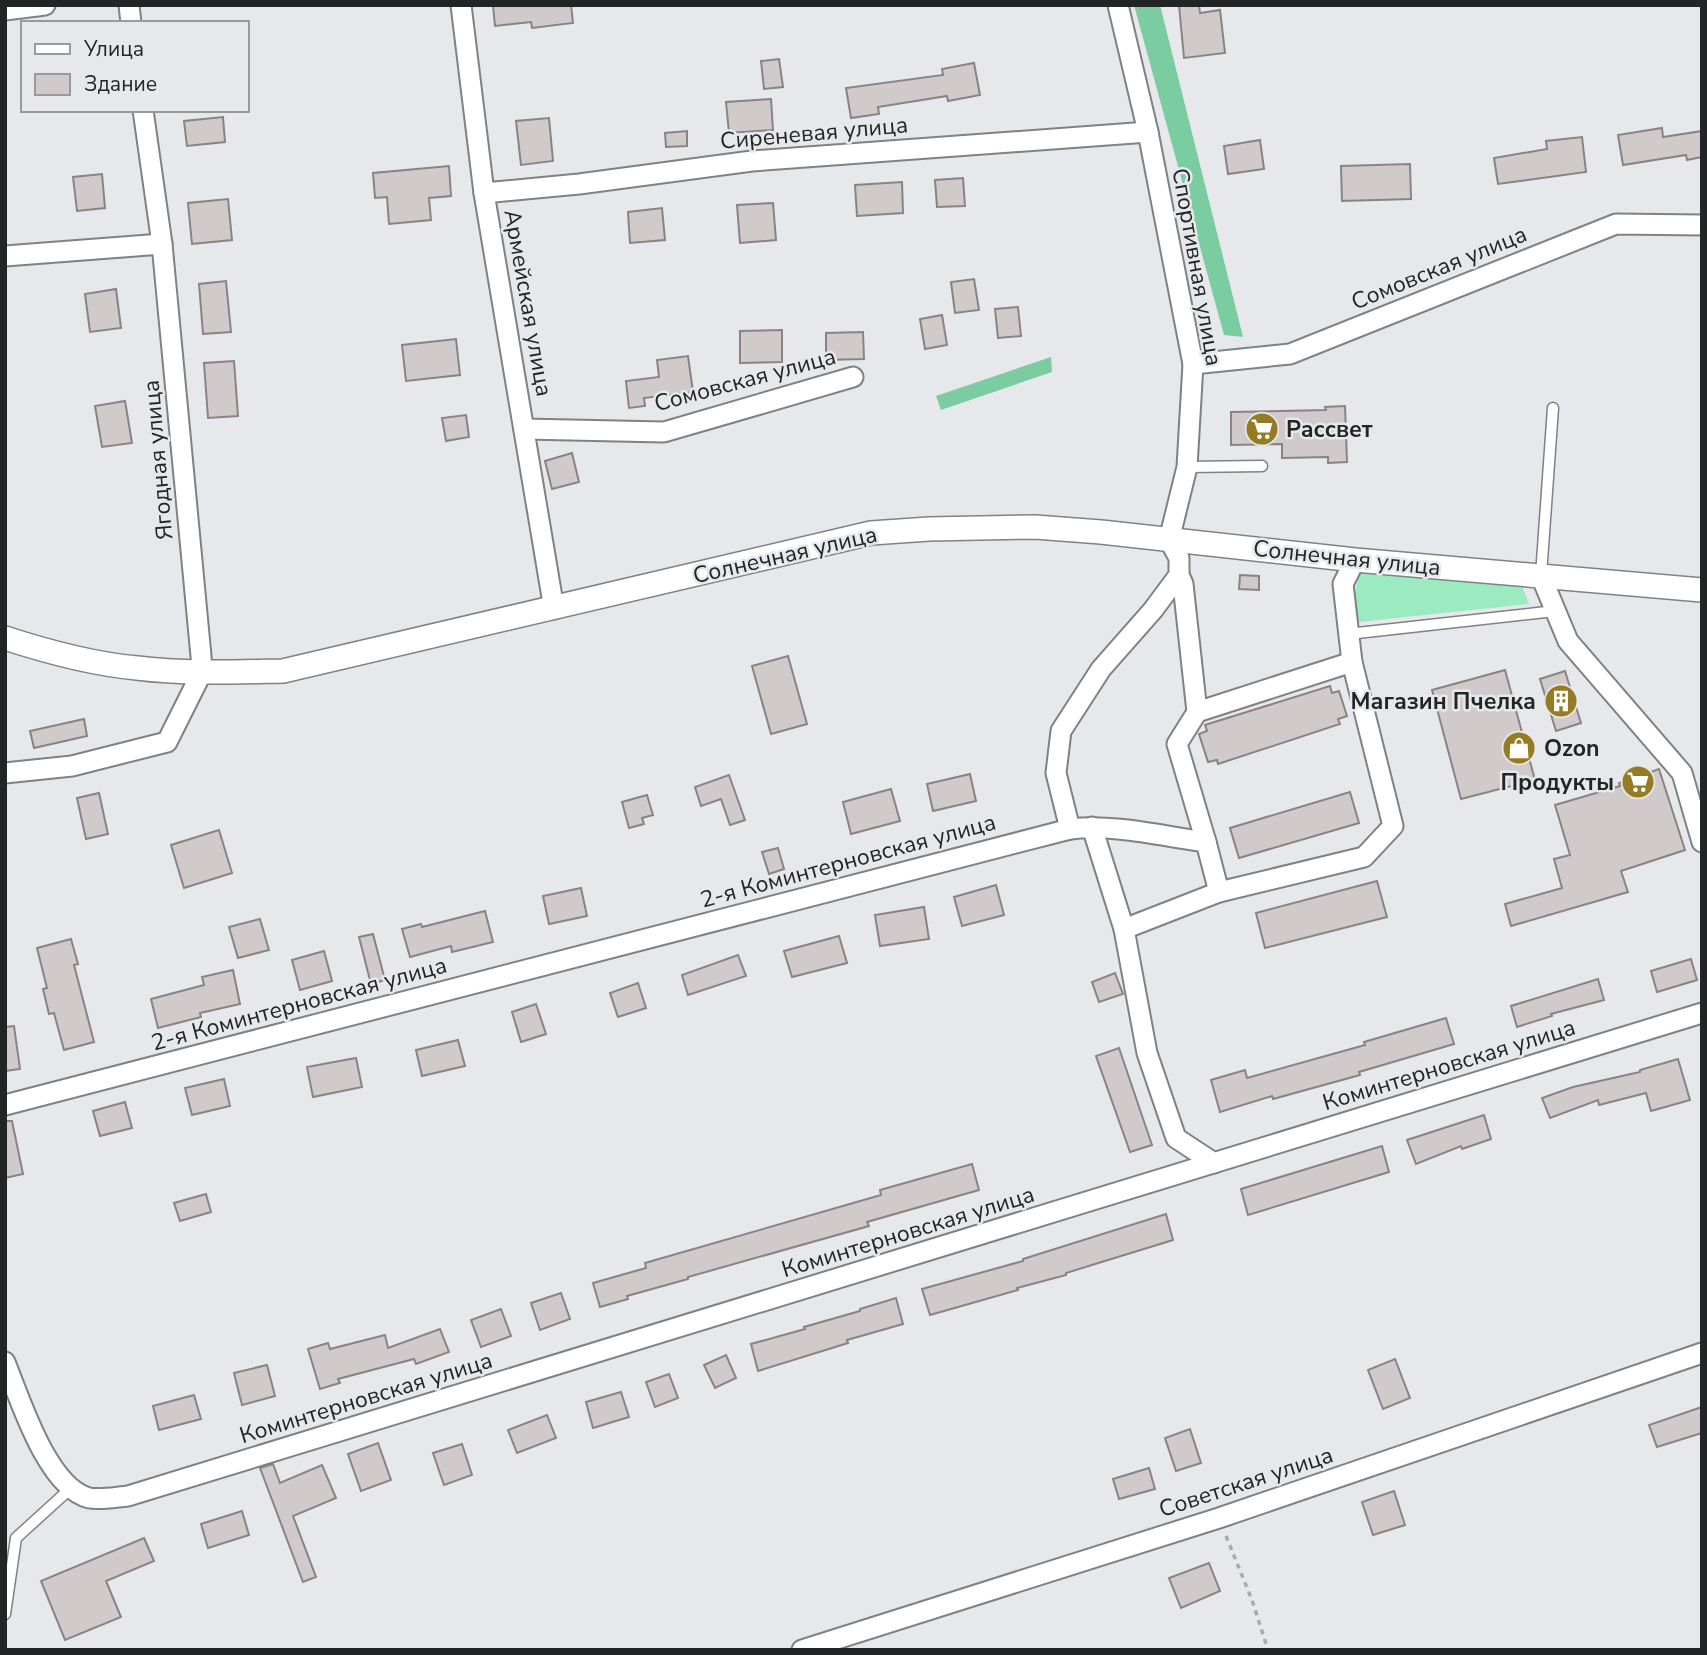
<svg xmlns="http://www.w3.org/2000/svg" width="1707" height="1655" font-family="'Nunito Sans',sans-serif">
<rect width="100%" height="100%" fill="#e6e8ec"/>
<polygon fill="#9beac0" points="1360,572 1522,586 1529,604 1359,622 1353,600"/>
<g fill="#7ccca2">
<polygon points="1134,5 1160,5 1243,337 1224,335"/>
<polygon points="1051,357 1052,372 941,410 936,396"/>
</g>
<g fill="#d0cbca" stroke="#898483" stroke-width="2">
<polygon points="493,5 571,5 573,23 532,28 531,22 495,26"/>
<polygon points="1179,5 1199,5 1200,13 1220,10 1225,53 1184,58"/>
<polygon points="779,59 783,87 764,89 761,61"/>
<polygon points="974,63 980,95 948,101 947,96 878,107 879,114 851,118 846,88 943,75 942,69"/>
<polygon points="771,99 773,130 729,133 726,102"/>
<polygon points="223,117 225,142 187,146 184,121"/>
<polygon points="549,118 553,161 521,165 516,121"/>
<polygon points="1662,128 1663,137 1702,131 1702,157 1687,160 1686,155 1623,165 1618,135"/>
<polygon points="687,131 687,146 666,147 665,133"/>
<polygon points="1582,137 1586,172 1498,184 1494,158 1547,149 1546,141"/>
<polygon points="1260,140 1264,169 1228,174 1224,146"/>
<polygon points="1410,164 1411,199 1342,201 1341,166"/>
<polygon points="449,166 451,196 429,198 431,220 389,224 387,197 375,198 373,173"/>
<polygon points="102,174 105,208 77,211 73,177"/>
<polygon points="963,178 965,206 937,207 935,180"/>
<polygon points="902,182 903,213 857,216 855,185"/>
<polygon points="228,199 232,240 192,244 188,203"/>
<polygon points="773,203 776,240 740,243 737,205"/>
<polygon points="662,208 665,240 630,243 628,212"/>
<polygon points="974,279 979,310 955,313 951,282"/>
<polygon points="226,281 231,332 203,334 199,284"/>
<polygon points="116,289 121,328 90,332 85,294"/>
<polygon points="1018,307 1021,336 998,338 995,309"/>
<polygon points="942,315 947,345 925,349 920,319"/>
<polygon points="782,330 782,362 740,363 740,331"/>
<polygon points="863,332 864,359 826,360 826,333"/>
<polygon points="456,339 460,375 406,381 402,345"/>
<polygon points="688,356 693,392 644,398 645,406 629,408 626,381 659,377 657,360"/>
<polygon points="234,361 238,416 208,418 204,363"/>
<polygon points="125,401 132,443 102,447 95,406"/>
<polygon points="1345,406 1347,462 1328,463 1328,457 1282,458 1282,444 1231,445 1231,412 1326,410 1325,407"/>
<polygon points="466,415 469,437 446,441 442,418"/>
<polygon points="572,453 579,482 552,489 545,461"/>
<polygon points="1240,575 1259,576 1259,590 1239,589"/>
<polygon points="788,656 807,724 771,734 752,666"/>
<polygon points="1505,670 1535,780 1461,799 1432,690"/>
<polygon points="1565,671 1581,723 1556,731 1540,679"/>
<polygon points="1330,686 1332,693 1339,691 1347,716 1338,719 1340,724 1218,764 1217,760 1208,762 1199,734 1207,731 1205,725"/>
<polygon points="84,719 87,736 34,748 30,731"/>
<polygon points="1659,769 1685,850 1621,871 1628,892 1511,926 1505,904 1562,888 1554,859 1570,855 1555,805 1620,786 1619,783"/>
<polygon points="970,774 976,801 933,811 927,784"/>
<polygon points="729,775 745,820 730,825 721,799 701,806 695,787"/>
<polygon points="891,789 900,821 851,834 843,802"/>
<polygon points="1350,792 1359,823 1239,858 1230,828"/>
<polygon points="99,793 108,834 86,839 77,798"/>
<polygon points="647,795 653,815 642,818 644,824 629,828 622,802"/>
<polygon points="219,830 232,873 184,888 171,845"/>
<polygon points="778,848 784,869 769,874 762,852"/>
<polygon points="1377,881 1387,917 1265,948 1256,913"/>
<polygon points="996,885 1004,915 962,926 954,897"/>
<polygon points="581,888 587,916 549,924 543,896"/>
<polygon points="924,907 929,939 880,946 875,915"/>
<polygon points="485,911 493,942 452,952 451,946 410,957 402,929 421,924 422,927"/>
<polygon points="260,919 269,950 238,958 229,927"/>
<polygon points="373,934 385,980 371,984 359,937"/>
<polygon points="839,936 847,963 792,977 784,951"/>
<polygon points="71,939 78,964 74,965 94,1042 64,1050 54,1013 49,1014 43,989 47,988 37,948"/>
<polygon points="324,951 332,981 300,990 292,960"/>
<polygon points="738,955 746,976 688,995 682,975"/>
<polygon points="1691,959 1697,980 1657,992 1651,971"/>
<polygon points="233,970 240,1004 200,1013 201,1017 158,1028 151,999 204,985 202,977"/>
<polygon points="1115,973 1123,994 1099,1002 1092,982"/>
<polygon points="1598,979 1604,1000 1551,1014 1552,1016 1517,1027 1511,1006"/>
<polygon points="638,983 646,1008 618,1017 610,993"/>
<polygon points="536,1004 546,1034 521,1042 512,1012"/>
<polygon points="1446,1018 1454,1044 1359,1072 1360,1075 1273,1099 1272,1096 1220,1112 1211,1080 1245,1070 1247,1078 1365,1045 1364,1042"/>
<polygon points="14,1026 20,1069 5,1071 5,1027"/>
<polygon points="458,1040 465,1066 422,1076 416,1050"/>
<polygon points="1119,1048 1152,1145 1130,1152 1096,1056"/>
<polygon points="356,1058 362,1087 313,1097 307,1067"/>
<polygon points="1678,1059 1690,1100 1651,1111 1646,1093 1599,1105 1598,1100 1550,1118 1542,1098 1573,1087 1640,1072 1640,1070"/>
<polygon points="224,1079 230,1106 192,1115 185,1088"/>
<polygon points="125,1102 132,1128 100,1136 93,1111"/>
<polygon points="1484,1115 1491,1139 1462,1149 1461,1146 1416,1164 1407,1140"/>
<polygon points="5,1121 12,1121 23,1174 5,1178"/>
<polygon points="1382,1146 1389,1172 1248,1215 1241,1189"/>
<polygon points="972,1164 979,1190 867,1222 869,1226 688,1277 688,1279 627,1296 628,1299 600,1307 593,1283 646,1268 645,1263 881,1195 880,1190"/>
<polygon points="206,1194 211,1212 180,1221 174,1203"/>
<polygon points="1166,1214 1173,1240 1066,1273 1066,1275 1017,1288 1018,1290 930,1315 922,1289 1023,1261 1023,1259"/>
<polygon points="561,1293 570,1319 540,1330 531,1303"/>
<polygon points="896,1298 903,1324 847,1340 848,1343 758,1371 751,1344 805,1329 804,1327 860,1311 860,1309"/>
<polygon points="501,1309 511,1336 481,1347 471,1320"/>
<polygon points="440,1329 449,1352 416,1364 414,1359 338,1379 340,1383 320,1389 308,1349 328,1343 330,1349 385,1335 388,1348"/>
<polygon points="726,1355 736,1378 715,1388 704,1365"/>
<polygon points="1395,1359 1410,1398 1383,1409 1368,1370"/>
<polygon points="267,1365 275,1396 242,1405 234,1373"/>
<polygon points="669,1374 678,1398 655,1407 646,1382"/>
<polygon points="621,1392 629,1417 593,1428 586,1402"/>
<polygon points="194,1395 201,1419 159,1430 153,1406"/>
<polygon points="1702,1407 1702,1433 1657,1447 1649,1425"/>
<polygon points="547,1415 556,1438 517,1453 508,1430"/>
<polygon points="1190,1429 1201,1463 1176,1471 1165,1438"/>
<polygon points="378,1443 391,1480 361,1491 348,1454"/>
<polygon points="462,1444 472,1475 444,1485 433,1453"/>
<polygon points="273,1464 280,1483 322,1465 336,1498 293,1516 316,1577 303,1582 260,1468"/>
<polygon points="1149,1468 1155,1489 1119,1499 1113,1479"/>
<polygon points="1394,1491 1405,1525 1373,1535 1362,1502"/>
<polygon points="242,1511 249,1535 208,1548 201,1524"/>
<polygon points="144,1538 154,1561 106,1581 121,1617 65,1640 41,1581"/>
<polygon points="1209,1563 1220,1591 1181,1608 1169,1578"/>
</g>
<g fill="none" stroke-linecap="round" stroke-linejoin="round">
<defs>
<g id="service">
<polyline points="1187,467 1262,466"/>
<polyline points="1541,575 1553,408"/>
<polyline points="1348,634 1555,611"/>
<polyline points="5,1614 16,1538 71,1488"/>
</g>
<g id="minor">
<polyline points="129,5 131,23"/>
<polyline points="461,5 484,193 554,609"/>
<polyline points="5,10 45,5"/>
<polyline points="484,193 579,184 752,161 1148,132"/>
<polyline points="5,256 162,244"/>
<polyline points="1193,364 1290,354 1616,224 1702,225"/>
<polyline points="524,429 664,432 853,377"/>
<polyline points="1179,575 1183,584 1197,712 1177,744 1206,842"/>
<polyline points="1541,576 1568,641 1682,773 1702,842"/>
<polyline points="1197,712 1352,662"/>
<polyline points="5,773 72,766 167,742 202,672 201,656 162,244 143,110"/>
<polyline points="1092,827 1124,929 1147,1053 1176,1138 1214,1163"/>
<polyline points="1070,829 1056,773 1061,731 1101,669 1153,610 1179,575 1179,558 1169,540 1187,467 1193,364 1148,132 1118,5"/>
<polyline points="1124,929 1219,892"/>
<path d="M5,1105L1070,829C1115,824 1161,836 1206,842L1219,892L1364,857L1393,826L1352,662L1343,584L1355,560"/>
<path d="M5,1362C20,1399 47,1487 89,1498C101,1500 116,1497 128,1496L1702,1013"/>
<polyline points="802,1650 1219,1518 1702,1353"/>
</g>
<path id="tertiary" d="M5,638C48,652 92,664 137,668C185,674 234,672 283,671L871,533L929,529L1035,527L1101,532L1355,560L1702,590"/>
</defs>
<use href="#service" stroke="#808185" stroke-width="13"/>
<use href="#minor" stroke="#808185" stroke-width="23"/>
<use href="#tertiary" stroke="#808185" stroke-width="26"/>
<polyline stroke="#a8aaad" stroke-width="3.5" stroke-dasharray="5 5" stroke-linecap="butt" points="1226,1536 1252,1600 1268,1650"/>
<use href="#service" stroke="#fff" stroke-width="10"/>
<use href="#minor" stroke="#fff" stroke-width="19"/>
<use href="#tertiary" stroke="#fff" stroke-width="23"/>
</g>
<defs>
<symbol id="supermarket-disc" viewBox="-11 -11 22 22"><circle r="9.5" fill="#957c23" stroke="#e6e8ec"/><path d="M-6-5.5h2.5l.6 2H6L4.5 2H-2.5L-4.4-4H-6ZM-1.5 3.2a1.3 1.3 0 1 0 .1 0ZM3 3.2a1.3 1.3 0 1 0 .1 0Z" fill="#fff"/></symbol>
<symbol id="building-disc" viewBox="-11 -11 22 22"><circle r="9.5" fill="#957c23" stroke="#e6e8ec"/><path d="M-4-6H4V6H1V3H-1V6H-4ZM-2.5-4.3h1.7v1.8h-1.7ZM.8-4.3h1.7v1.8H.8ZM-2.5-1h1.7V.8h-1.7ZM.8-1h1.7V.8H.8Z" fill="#fff"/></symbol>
<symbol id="shop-disc" viewBox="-11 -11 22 22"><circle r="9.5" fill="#957c23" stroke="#e6e8ec"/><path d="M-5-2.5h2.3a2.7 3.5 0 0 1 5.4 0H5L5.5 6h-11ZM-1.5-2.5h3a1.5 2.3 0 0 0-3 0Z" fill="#fff"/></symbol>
</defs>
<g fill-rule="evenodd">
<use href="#supermarket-disc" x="1243" y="410" width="38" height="38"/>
<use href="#building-disc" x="1542" y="682" width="38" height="38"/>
<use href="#shop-disc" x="1500" y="729" width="38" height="38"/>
<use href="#supermarket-disc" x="1619" y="763" width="38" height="38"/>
</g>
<g text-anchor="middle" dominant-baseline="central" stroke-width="5" stroke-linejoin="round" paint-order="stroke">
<g font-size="23" fill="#232425" stroke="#e6e8ec">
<text transform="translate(814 133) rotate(-5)">Сиреневая улица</text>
<text transform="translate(1197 267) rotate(80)">Спортивная улица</text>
<text transform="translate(1439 268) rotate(-22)">Сомовская улица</text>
<text transform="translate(528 303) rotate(80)">Армейская улица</text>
<text transform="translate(745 380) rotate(-15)">Сомовская улица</text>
<text transform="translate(158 460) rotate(-95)">Ягодная улица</text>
<text transform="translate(785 555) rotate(-13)">Солнечная улица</text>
<text transform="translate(1347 558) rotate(6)">Солнечная улица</text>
<text transform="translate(848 861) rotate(-15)">2-я Коминтерновская улица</text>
<text transform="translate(299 1004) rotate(-15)">2-я Коминтерновская улица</text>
<text transform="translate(1449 1065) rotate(-17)">Коминтерновская улица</text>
<text transform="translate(908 1232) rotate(-17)">Коминтерновская улица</text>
<text transform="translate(366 1398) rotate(-17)">Коминтерновская улица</text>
<text transform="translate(1246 1482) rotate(-18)">Советская улица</text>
</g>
<g font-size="23" font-weight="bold" fill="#232425" stroke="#e6e8ec" text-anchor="start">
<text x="1286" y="429">Рассвет</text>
<text x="1536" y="701" text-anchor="end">Магазин Пчелка</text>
<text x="1544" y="748">Ozon</text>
<text x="1614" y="782" text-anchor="end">Продукты</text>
</g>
</g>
<rect width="1707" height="1655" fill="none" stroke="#232425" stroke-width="14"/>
<rect x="21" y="21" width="228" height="91" fill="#e6e8ec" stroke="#989a9c" stroke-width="2"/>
<rect x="35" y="44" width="35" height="10" fill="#ffffff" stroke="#989a9c" stroke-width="2"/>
<text x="84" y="56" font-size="21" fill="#232425">Улица</text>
<rect x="35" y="74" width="35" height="21" fill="#d0cbca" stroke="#989a9c" stroke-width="2"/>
<text x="84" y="91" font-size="21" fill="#232425">Здание</text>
</svg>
